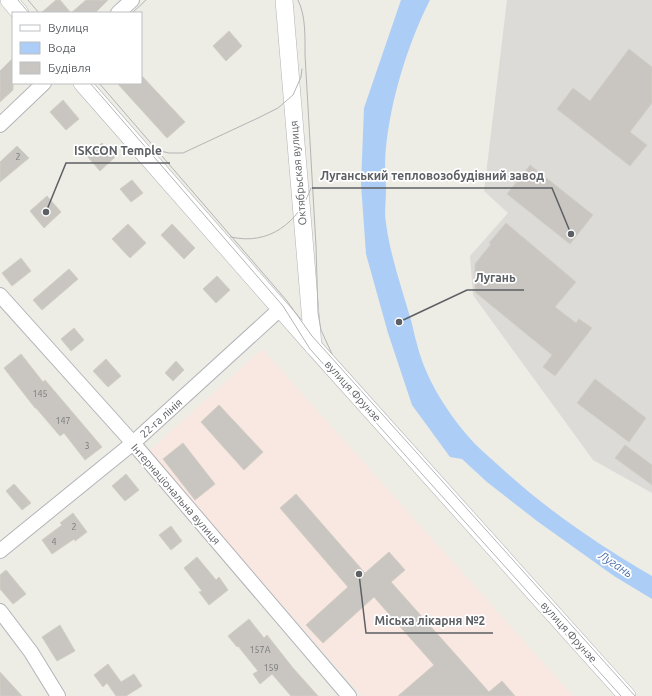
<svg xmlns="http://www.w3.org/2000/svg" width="652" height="696" font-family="Ubuntu,sans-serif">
<rect width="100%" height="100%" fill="#edece5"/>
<polygon fill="#dcdbd7" points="507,0 652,0 652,493 593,460 473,295 470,256 508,213 484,191"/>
<polygon fill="#f9e7e2" points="262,349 573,696 362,696 148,452"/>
<path fill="#accef6" d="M401,0H430C406,47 387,111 385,163C385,173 386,182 386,191C386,202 384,213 386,223C390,254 401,286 410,317C413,326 414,335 417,344C425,377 445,409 467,435C476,446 487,455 497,464C544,508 597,544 652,576V599L614,576L537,521L487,482L462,459L450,457L412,405L388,333L366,254L361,184L364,108Z"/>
<g fill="#c9c6c1" stroke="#d1cec4">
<polygon points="56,0 60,0 71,13 41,13"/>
<polygon points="86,0 108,0 95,13 71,13"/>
<polygon points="229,31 242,46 226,61 213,46"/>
<polygon points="629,49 652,67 652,103 630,132 647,145 630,166 557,109 573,88 590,101"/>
<polygon points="13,58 13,90 0,102 0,71"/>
<polygon points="141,75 185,122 167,138 117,83 141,83"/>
<polygon points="63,100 79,119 66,130 50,112"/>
<polygon points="102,143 115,157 100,171 87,156"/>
<polygon points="17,146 29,158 0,182 0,162"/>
<polygon points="530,165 593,215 570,244 507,194"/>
<polygon points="132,180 143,193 131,202 120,189"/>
<polygon points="47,196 61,212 44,228 30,211"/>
<polygon points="506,223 576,282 555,307 576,323 579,319 592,328 555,376 543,367 552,355 475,292 475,264 491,244 489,243"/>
<polygon points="128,224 146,243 130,258 112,239"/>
<polygon points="172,224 195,248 184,259 161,235"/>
<polygon points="21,258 31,271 12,286 2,273"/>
<polygon points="69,269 78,279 42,310 33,300"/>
<polygon points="217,276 230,290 216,303 203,289"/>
<polygon points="74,328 84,340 71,351 61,339"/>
<polygon points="21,354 43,382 45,380 102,447 85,460 64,433 60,436 36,408 35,408 4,368"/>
<polygon points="106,359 121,376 108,387 93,371"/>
<polygon points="176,361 184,370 173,381 165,373"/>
<polygon points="595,379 646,418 629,442 577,403"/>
<polygon points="219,405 263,452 244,470 201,422"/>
<polygon points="183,443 215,484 195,500 163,459"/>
<polygon points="625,445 652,465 652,485 615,458"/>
<polygon points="126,474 139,490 125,501 112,486"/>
<polygon points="14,484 31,503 22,510 6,491"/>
<polygon points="296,494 365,573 389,552 405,570 391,582 489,692 502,681 515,696 398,696 434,665 374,597 323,643 306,625 348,587 280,508"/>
<polygon points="73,513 87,532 75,541 74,539 52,554 42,540 62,525 60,523"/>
<polygon points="171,526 182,541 171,550 159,535"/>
<polygon points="197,557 216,580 219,577 228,590 209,605 199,592 202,591 184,568"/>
<polygon points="6,570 26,594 13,604 0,589 0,575"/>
<polygon points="249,619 264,638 267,635 293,668 318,696 291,696 272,674 260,684 253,674 258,671 238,646 237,647 228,636"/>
<polygon points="60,625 75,651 57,661 42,637"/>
<polygon points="108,664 121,682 134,674 142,686 126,696 116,696 107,683 103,687 94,675"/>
<polygon points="0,672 22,696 0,696"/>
</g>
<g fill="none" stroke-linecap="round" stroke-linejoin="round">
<defs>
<g id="minor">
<polyline points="118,13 132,0"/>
<polyline points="0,125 44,83"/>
<polyline points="0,295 133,443 349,696"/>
<polyline points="0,551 133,443 280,309"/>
<polyline points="0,611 31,652 58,696"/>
</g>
<g id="tertiary">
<polyline points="9,0 20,13"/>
<polyline points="284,0 313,346"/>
<polyline points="82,83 313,346 627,696"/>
</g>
</defs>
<use href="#minor" stroke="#b2b4b8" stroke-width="16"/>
<use href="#tertiary" stroke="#b2b4b8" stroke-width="18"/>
<use href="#minor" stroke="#fff" stroke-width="14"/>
<use href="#tertiary" stroke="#fff" stroke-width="17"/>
<g stroke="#b4b5b5" stroke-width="1">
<polyline points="18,0 29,13"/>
<polyline points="28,0 39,13"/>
<path d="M298,0C306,16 305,38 305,55L316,246L318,313L321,330L332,354"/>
<polyline points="132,13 146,0"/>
<polyline points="90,83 283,306 310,349 621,696"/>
<polyline points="99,83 287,301 312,336 635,696"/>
<polyline points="156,150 169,153 183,153 258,118 278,108 293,95 301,77 302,69"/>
<path d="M231,237C269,246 299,222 311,188"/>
</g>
</g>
<g text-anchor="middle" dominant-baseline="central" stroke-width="3.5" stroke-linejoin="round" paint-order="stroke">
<g font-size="9" fill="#77797a">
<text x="18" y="157">2</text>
<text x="40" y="394">145</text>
<text x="63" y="421">147</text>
<text x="87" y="446">3</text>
<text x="74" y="527">2</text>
<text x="54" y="542">4</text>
<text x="260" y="650">157А</text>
<text x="271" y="668">159</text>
</g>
<g font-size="11" fill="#5c5f63" stroke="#fff">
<text transform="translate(298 173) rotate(-95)">Октябрьская вулиця</text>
<text transform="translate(353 391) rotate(48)">вулиця Фрунзе</text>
<text transform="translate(161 418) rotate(-42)">22-га лінія</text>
<text transform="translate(176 494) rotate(49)">Інтернаціональна вулиця</text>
<text transform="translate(569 632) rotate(48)">вулиця Фрунзе</text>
</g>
<g font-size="12" font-style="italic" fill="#4e73af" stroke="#fff">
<text transform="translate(616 564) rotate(33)">Лугань</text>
</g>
</g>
<path fill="none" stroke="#5c5f63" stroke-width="1.5" d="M46 212L66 163H170M571 234L552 188H312M399 322L467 290H524M359 574L366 633H493"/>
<g fill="#5c5f63" stroke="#fff" stroke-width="1.5">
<circle cx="46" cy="212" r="4"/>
<circle cx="571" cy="234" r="4"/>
<circle cx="399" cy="322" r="4"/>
<circle cx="359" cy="574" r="4"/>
</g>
<g font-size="12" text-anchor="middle" font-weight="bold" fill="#5c5f63" stroke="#fff" stroke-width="3.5" stroke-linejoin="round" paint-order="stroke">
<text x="118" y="155">ISKCON Temple</text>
<text x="432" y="180">Луганський тепловозобудівний завод</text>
<text x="495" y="282">Лугань</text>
<text x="430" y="625">Міська лікарня №2</text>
</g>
<rect x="12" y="12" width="130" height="72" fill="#ffffff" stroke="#bebfc1"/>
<rect x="20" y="25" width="20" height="6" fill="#ffffff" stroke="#bebfc1"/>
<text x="48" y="32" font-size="12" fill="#5c5f63">Вулиця</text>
<rect x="20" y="42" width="20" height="12" fill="#accef6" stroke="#bebfc1"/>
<text x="48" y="52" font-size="12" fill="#5c5f63">Вода</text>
<rect x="20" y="62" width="20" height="12" fill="#c9c6c1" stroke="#bebfc1"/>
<text x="48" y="72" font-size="12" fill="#5c5f63">Будівля</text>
</svg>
